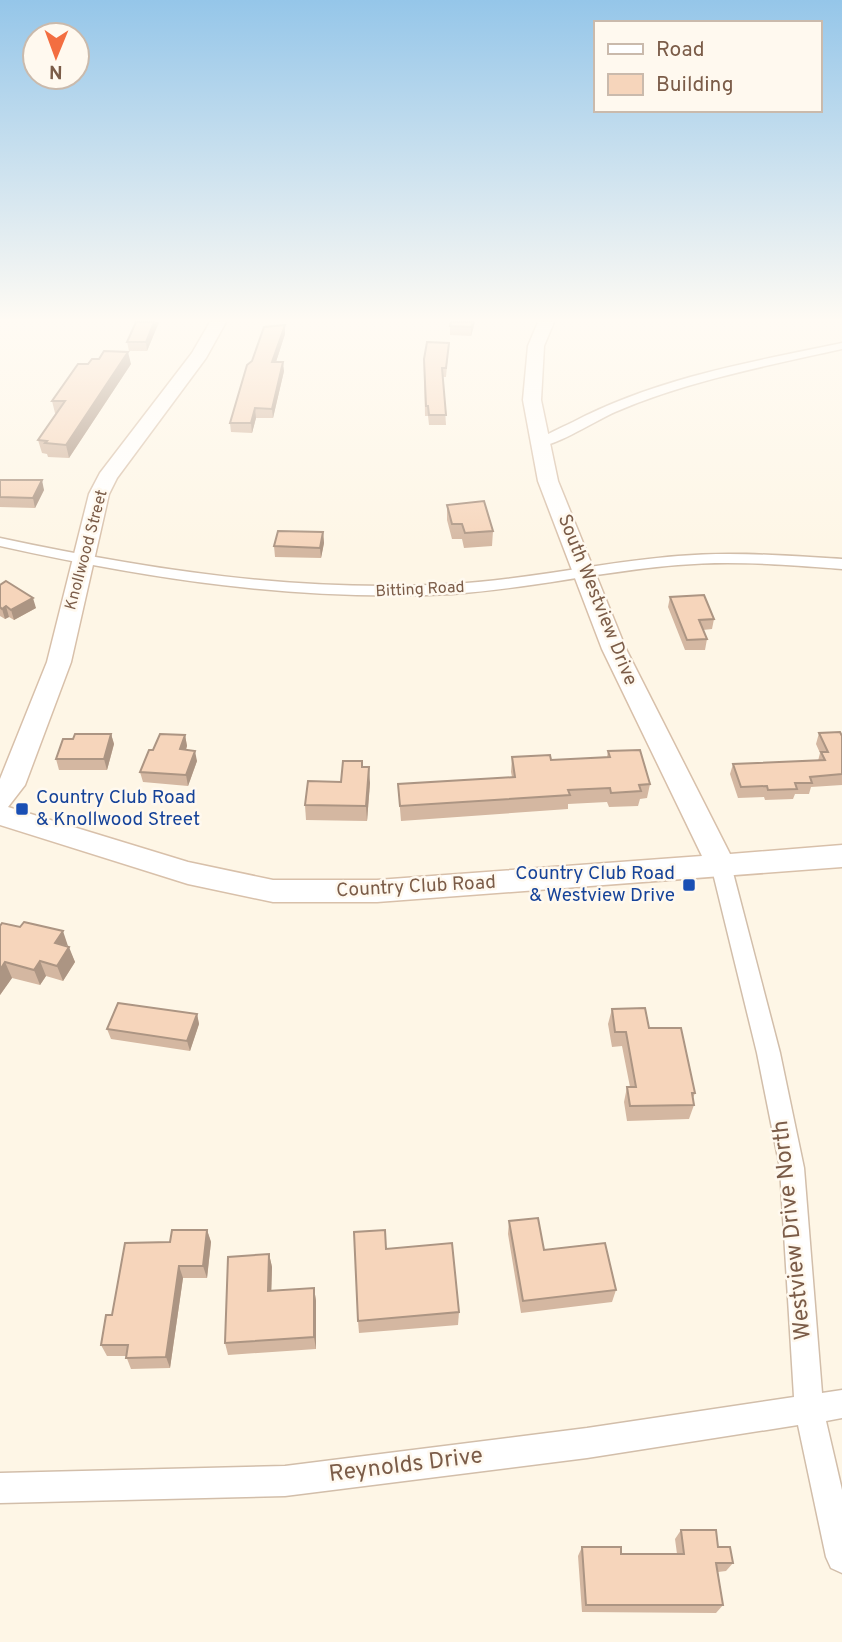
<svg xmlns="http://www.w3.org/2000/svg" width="842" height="1642" font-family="Overpass,sans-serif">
<rect width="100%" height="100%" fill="#fef6e6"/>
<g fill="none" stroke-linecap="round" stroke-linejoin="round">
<defs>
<g id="street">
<path d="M842,343V349C765,366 688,381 615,412C598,419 552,449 537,446L535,443C545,434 561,428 573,422C657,378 751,362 842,343Z"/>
<path d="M0,538C149,570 299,593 452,584C528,580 602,562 678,556C733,551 787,556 842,559V569C787,565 733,560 678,565C602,571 528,589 452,594C299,602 149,579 0,546Z"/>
<polygon points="721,858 728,860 731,865 780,1053 804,1168 822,1393 842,1390 842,1418 826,1421 842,1490 842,1573 831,1568 826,1557 798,1425 587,1458 285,1496 0,1503 0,1473 285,1466 587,1428 794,1397 780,1168 757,1053 711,865 714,860"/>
</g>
<polygon id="secondary" points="210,322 226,322 206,358 117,478 109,494 71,662 25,785 8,807 188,862 273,880 377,880 702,856 602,649 538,481 523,400 528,346 538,322 554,322 544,346 541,400 558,481 626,649 730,854 842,845 842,867 377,902 273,902 188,884 0,825 0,779 47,662 89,494 100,473 192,353"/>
</defs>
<use href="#street" stroke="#d2beaa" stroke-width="3"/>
<use href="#secondary" stroke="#d8c0aa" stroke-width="3"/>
<use href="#street" fill="#fff" fill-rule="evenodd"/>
<use href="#secondary" fill="#fff" fill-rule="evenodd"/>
</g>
<g fill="#d4b7a1">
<polygon points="136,322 159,322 147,351 129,351 127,342"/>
<polygon points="475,322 471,336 450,335 450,326"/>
<polygon points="285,325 285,334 276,362 284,371 273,418 256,418 252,433 231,432 230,423 252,361"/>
<polygon points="449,343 446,377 443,377 446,425 429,425 428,416 425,416 424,359"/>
<polygon points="131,364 69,458 48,457 47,454 42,453 38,440 56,413 55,413 52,401"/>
<polygon points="0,480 44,490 35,508 0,507"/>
<polygon points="447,505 493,531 492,546 464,548 462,539 452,539 447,520"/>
<polygon points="323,532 324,543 321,558 275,557 274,546"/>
<polygon points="0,585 36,608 14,620 9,617 5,619 0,616"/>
<polygon points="670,597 714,619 712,629 703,630 707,639 705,650 685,650 668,607"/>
<polygon points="819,733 842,736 842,785 811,787 809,794 795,794 793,799 765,800 764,797 738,798 730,774 733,764 818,761 820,753 816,744"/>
<polygon points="111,734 114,744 107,770 59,770 56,759 73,739"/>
<polygon points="185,735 187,746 186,750 197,761 188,786 143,782 140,772 153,750"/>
<polygon points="608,751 650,784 647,798 640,799 638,806 609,807 607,802 568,804 568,809 401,821 398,784 512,777 511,772 512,757 551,760 607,757"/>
<polygon points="362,767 370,783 367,821 306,820 305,805"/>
<polygon points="0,926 68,947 75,962 63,981 46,976 40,985 12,978 0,995"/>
<polygon points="612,1009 649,1028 695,1093 693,1098 694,1105 689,1119 627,1121 624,1102 627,1087 630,1087 622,1046 612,1047 608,1024"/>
<polygon points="197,1014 199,1024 190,1051 111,1039 107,1029"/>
<polygon points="509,1221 544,1250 616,1290 612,1302 521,1313 508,1234"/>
<polygon points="207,1230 211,1242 207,1278 183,1278 170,1368 131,1369 126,1356 107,1356 101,1345 112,1315 170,1242"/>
<polygon points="269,1254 272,1267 271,1291 314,1288 316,1301 316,1349 228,1355 225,1343"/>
<polygon points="459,1312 458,1325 359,1333 358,1321"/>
<polygon points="681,1530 718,1547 733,1563 726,1571 718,1572 723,1605 716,1613 582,1612 578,1556 582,1547 621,1554 677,1554 675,1539"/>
</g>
<g fill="#ac9583">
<polygon points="154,322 159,322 147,351 146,342"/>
<polygon points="473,322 475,322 471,336 471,327"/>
<polygon points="285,325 285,334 273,371 272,362"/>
<polygon points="128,352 131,364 69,458 66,445"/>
<polygon points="283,362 284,371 273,418 272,409"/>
<polygon points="255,408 256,418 252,433 251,423"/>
<polygon points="42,480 44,490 35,508 33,498"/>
<polygon points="323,532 324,543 321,558 320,548"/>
<polygon points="33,598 36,608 14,620 11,610"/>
<polygon points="6,606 9,617 5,619 2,609"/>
<polygon points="111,734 114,744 107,770 104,759"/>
<polygon points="185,735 187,746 182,760 180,749"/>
<polygon points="195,751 197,761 188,786 186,775"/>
<polygon points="369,767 370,783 367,821 366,806"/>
<polygon points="63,931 68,946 55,943"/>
<polygon points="69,947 75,962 63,981 57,966"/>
<polygon points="40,961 46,976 40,985 34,970"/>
<polygon points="5,962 12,978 0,995 0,970"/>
<polygon points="197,1014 199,1024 190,1051 187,1041"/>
<polygon points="207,1230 211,1242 207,1278 203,1266"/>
<polygon points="269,1254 272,1267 271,1304 268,1291"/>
<polygon points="179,1266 183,1278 170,1368 166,1357"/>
<polygon points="314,1288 316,1301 316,1349 314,1337"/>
</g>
<g fill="#f6d5bb" stroke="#ac9583" stroke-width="2">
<polygon points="136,322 154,322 146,342 127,342"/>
<polygon points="451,322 473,322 471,327 450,326"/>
<polygon points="285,325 272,362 283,362 272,409 255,408 251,423 230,423 247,365 252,361 264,327"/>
<polygon points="427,342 449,343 446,368 442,368 446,415 429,415 428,406 426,406 424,359"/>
<polygon points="104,351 128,352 66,445 45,443 47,441 38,440 65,401 52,401 78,364 88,364 92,359 99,359"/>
<polygon points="0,480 42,480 33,498 0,497"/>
<polygon points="484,501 493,531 465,533 462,524 452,524 447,505"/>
<polygon points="278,531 323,532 320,548 274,546"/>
<polygon points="6,581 33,598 11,610 6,606 2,609 0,607 0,585"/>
<polygon points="704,595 714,619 699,620 707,639 687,640 670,597"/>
<polygon points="840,732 842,736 842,774 810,777 812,783 795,783 797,789 768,790 767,786 741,787 733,764 825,760 821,752 828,752 819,733"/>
<polygon points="75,734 111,734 104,759 56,759 63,739 73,739"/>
<polygon points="160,734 185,735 180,749 195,751 186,775 140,772 149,750 153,750"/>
<polygon points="640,750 650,784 639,785 641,791 611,793 610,788 568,790 570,795 400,806 398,784 515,777 512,757 550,755 551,760 610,757 608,751"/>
<polygon points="343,761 362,761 362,767 369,767 366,806 305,805 308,781 341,782"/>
<polygon points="24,922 63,931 55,943 69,947 57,966 40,961 34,970 5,962 0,970 0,926 2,923 20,927"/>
<polygon points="118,1003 197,1014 187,1041 107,1029"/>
<polygon points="645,1008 649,1028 681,1028 695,1093 692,1093 694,1105 630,1106 627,1087 636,1087 626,1032 615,1032 612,1009"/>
<polygon points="538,1218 544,1250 605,1243 616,1290 523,1301 509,1221"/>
<polygon points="172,1230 207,1230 203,1266 179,1266 166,1357 126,1358 128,1345 101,1345 106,1315 112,1315 125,1243 170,1242"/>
<polygon points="385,1230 386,1249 452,1243 459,1312 358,1321 354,1232"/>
<polygon points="269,1254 268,1291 314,1288 314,1337 225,1343 228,1257"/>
<polygon points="681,1530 716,1530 718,1547 730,1547 733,1563 716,1563 723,1605 586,1605 582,1547 621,1547 621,1554 684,1554"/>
</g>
<linearGradient id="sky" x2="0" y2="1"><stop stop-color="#95c6e9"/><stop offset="0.58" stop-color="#fffbf4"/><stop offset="1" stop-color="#fffbf4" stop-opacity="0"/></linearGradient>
<rect width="842" height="552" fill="url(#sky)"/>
<g fill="#1a4fb4" stroke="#fff9ef" stroke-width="2.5">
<rect x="15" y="802" width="14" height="14" rx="3.5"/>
<rect x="682" y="878" width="14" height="14" rx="3.5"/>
</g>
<g text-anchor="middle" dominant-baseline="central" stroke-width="5" stroke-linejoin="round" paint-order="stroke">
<g font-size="16" fill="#7b5c48" stroke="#fff9ef">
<text transform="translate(87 550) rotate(-75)">Knollwood Street</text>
<text transform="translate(420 590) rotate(-3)">Bitting Road</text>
</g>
<g font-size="19" fill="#7b5c48" stroke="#fff9ef">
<text transform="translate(597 600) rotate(68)">South Westview Drive</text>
<text transform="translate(416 887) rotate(-3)">Country Club Road</text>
</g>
<g font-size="19" fill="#164399" stroke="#fff9ef" text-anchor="start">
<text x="36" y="798">Country Club Road<tspan x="36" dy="22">&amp; Knollwood Street</tspan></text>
<text x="675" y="874" text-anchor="end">Country Club Road<tspan x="675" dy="22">&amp; Westview Drive</tspan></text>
</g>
<g font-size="23" fill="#7b5c48" stroke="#fff9ef">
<text transform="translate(793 1230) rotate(-96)">Westview Drive North</text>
<text transform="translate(406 1466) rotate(-7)">Reynolds Drive</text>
</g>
</g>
<rect x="594" y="21" width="228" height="91" fill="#fff9ef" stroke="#cabaac" stroke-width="2"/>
<rect x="608" y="44" width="35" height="10" fill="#ffffff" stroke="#cabaac" stroke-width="2"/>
<text x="656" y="56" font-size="21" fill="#7b5c48">Road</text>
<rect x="608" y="74" width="35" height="21" fill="#f6d5bb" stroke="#cabaac" stroke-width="2"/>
<text x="656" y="91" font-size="21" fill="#7b5c48">Building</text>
<g transform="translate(56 56) rotate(181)"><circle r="33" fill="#fff9ef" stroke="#cabaac" stroke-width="2"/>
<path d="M0-5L12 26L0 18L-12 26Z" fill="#f36e41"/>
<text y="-10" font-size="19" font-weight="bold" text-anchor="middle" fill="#7b5c48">N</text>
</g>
</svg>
